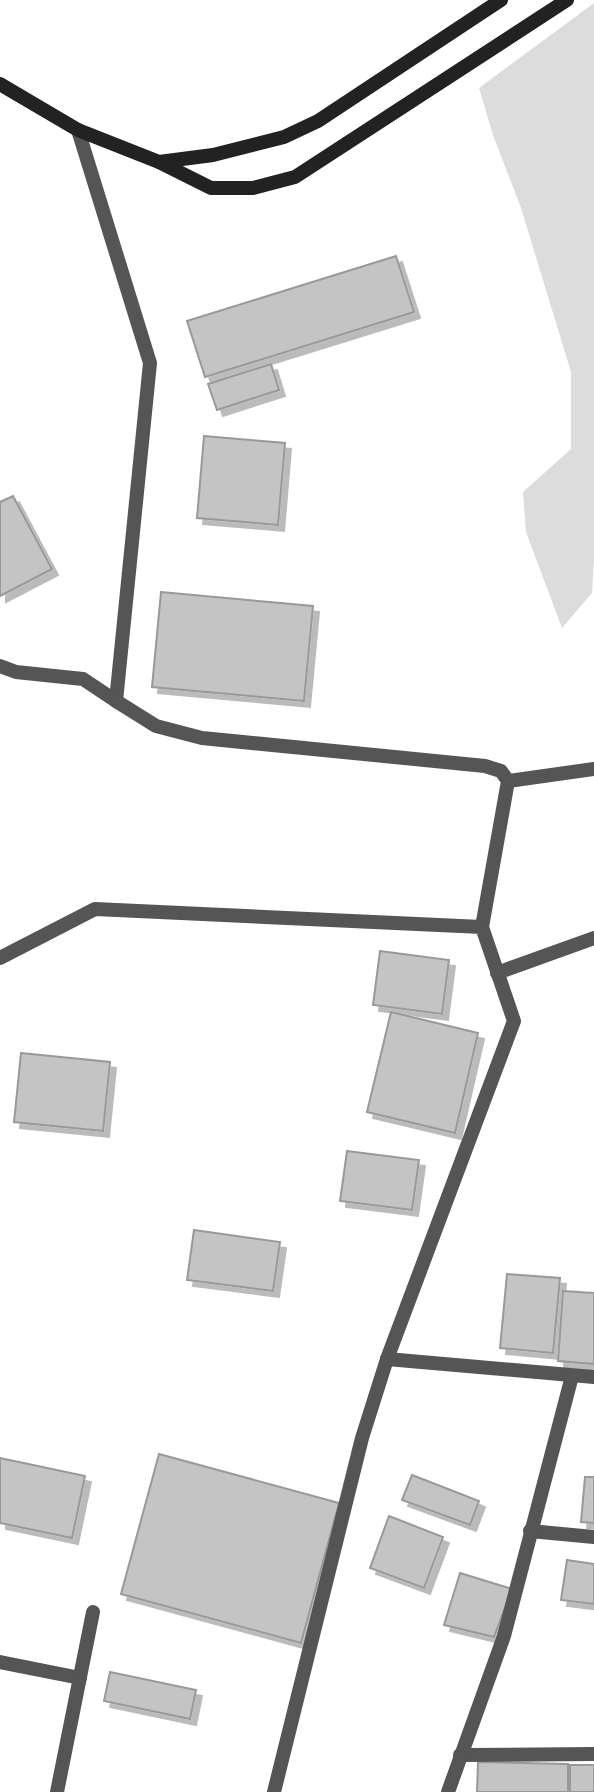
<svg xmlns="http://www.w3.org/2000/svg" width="594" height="1792" font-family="Mulish,sans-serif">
<defs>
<filter id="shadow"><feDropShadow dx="6" dy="6" stdDeviation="0" flood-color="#0004"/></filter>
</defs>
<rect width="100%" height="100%" fill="#fff"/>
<polygon fill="#dcdcdc" points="594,3 594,559 592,593 562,628 526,532 523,492 571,449 571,372 521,208 493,135 479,88"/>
<g fill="#c4c4c4" stroke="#999" stroke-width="2" filter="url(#shadow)">
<polygon points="396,256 414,312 205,377 187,321"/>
<polygon points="271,364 279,390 217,410 208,384"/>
<polygon points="204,436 285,443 278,525 197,518"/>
<polygon points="13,496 52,569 0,596 0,502"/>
<polygon points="161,592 313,606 304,701 152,687"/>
<polygon points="380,951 449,960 442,1014 373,1005"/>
<polygon points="391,1012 478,1033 455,1133 367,1112"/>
<polygon points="21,1053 110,1062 103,1131 14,1122"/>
<polygon points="347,1151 419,1160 412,1210 340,1201"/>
<polygon points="194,1230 280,1242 273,1291 187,1280"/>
<polygon points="507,1274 560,1278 553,1353 500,1348"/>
<polygon points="563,1291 594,1293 594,1364 558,1361"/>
<polygon points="159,1454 339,1503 301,1643 121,1594"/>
<polygon points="0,1458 85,1476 72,1538 0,1523"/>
<polygon points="412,1475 479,1501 470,1525 402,1500"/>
<polygon points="585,1477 594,1477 594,1523 581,1522"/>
<polygon points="389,1516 443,1537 424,1588 370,1568"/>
<polygon points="567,1560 594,1564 594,1604 561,1600"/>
<polygon points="460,1573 512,1589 494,1637 444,1625"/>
<polygon points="110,1672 196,1690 190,1719 104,1701"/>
<polygon points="478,1762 568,1764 568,1792 477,1792"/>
<rect x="570" y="1765" width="24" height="27"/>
</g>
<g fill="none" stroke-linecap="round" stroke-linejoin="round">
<g stroke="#555" stroke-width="14">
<polyline points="0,666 16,672 83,679 116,701 150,363 78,130"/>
<polyline points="116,701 156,726 202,738 485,766 501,771 508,781 482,927"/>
<polyline points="508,781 594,769"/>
<polyline points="0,958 95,909 482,927 514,1021 387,1359 362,1438 274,1792"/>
<polyline points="497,973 594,938"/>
<polyline points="387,1359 594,1377"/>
<polyline points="530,1531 594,1537"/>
<polyline points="0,1662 80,1678"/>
<polyline points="460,1755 594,1754"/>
<polyline points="57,1792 93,1612"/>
<polyline points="448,1792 504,1636 572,1376"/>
</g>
<g stroke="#222" stroke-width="14">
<polyline points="0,84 78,130 159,162 211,188 253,188 295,177 567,0"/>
<polyline points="159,162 213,155 284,137 318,121 501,0"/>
</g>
</g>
</svg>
